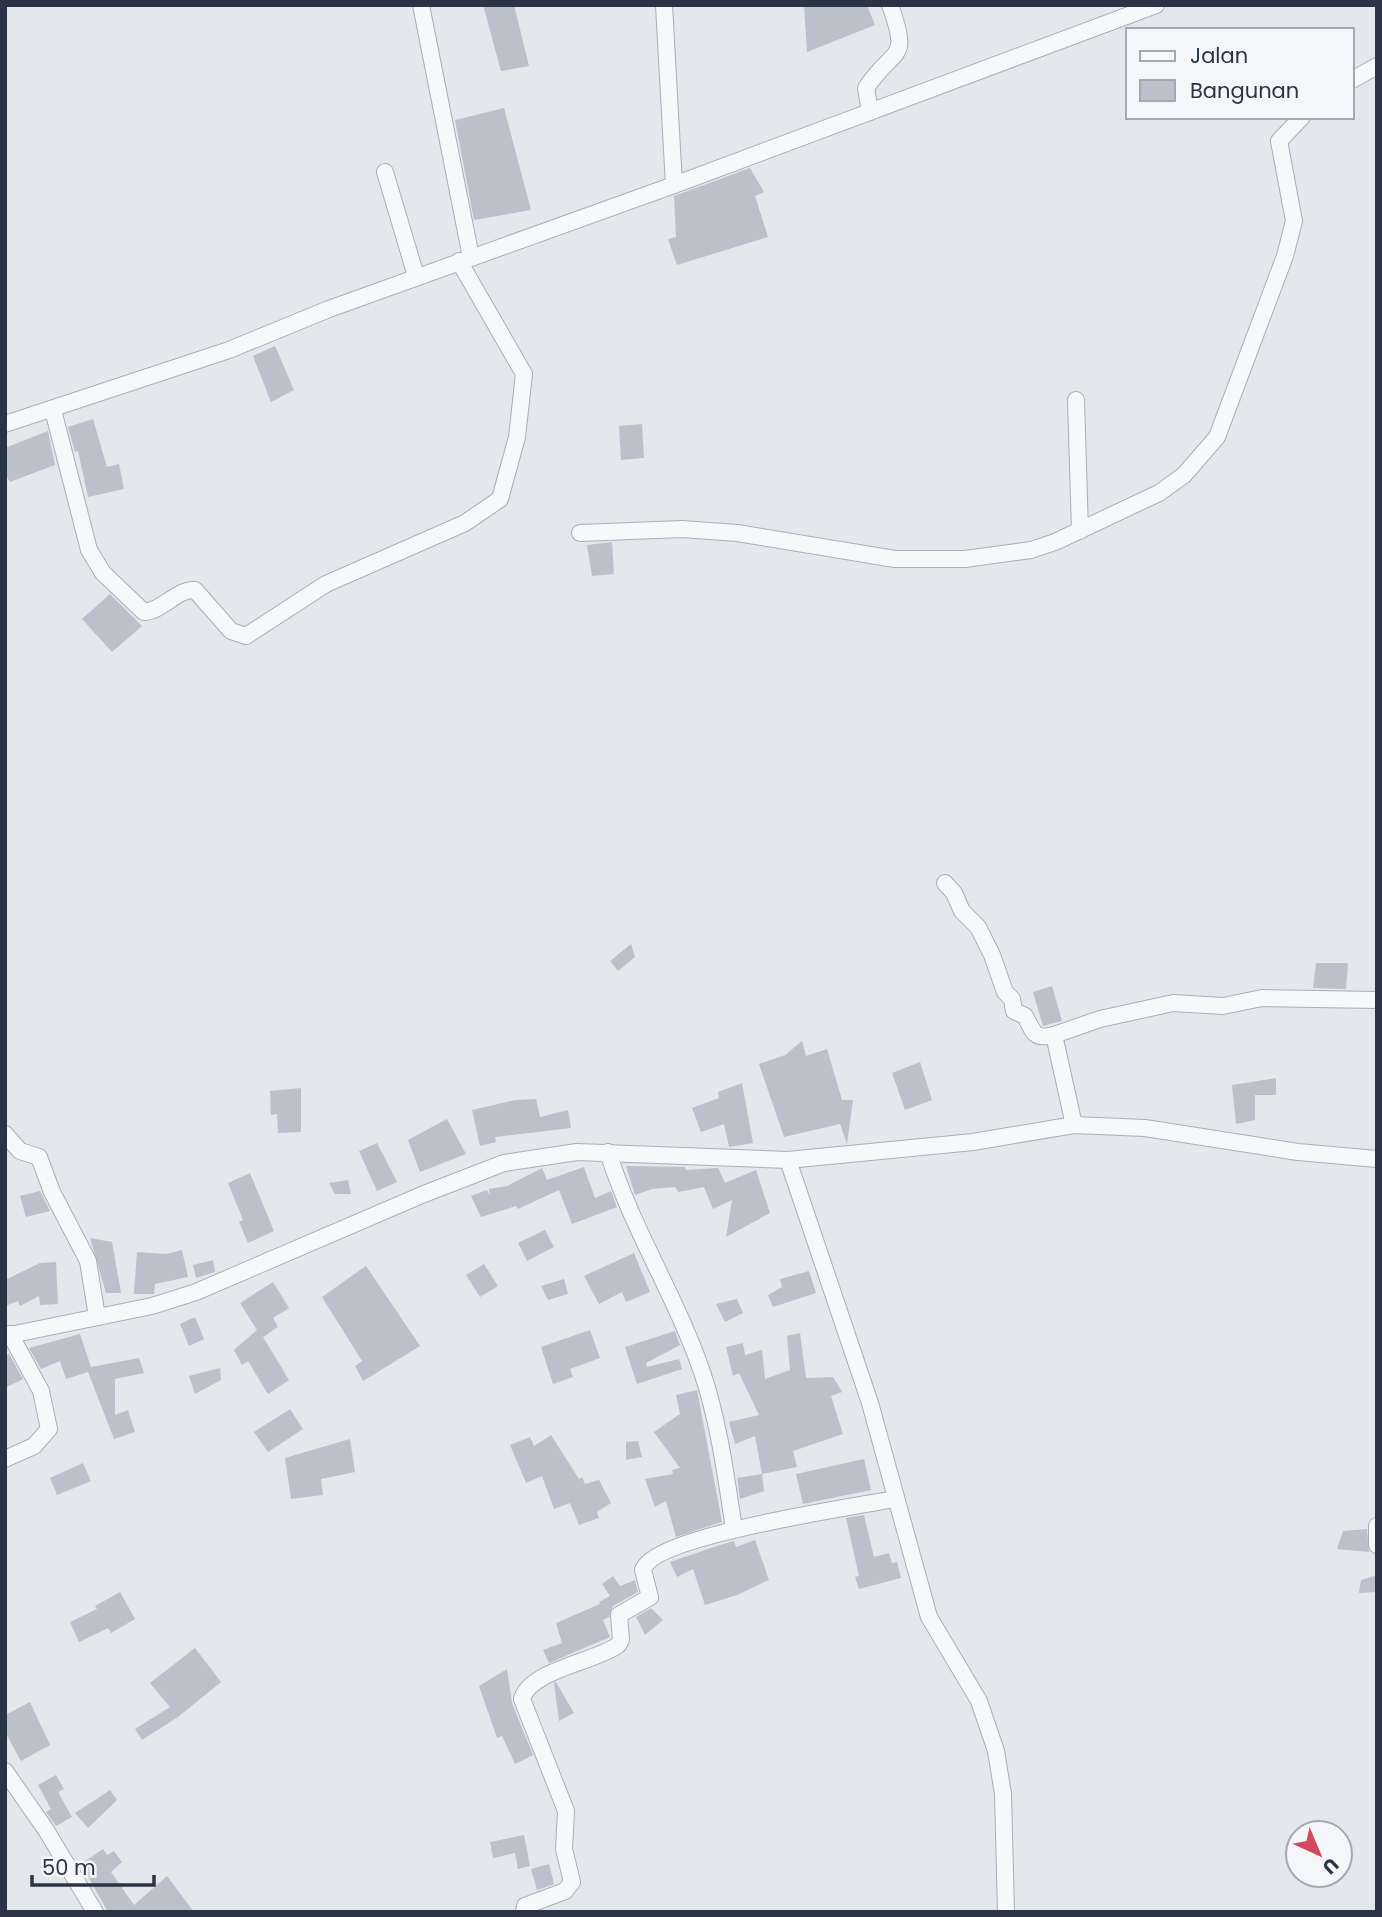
<svg xmlns="http://www.w3.org/2000/svg" width="1382" height="1917" font-family="Poppins,sans-serif">
<rect width="100%" height="100%" fill="#e4e7ec"/>
<g fill="#bbc0ca">
<polygon points="483,5 514,5 529,66 501,71"/>
<polygon points="804,5 867,5 875,25 807,52"/>
<polygon points="504,108 531,210 474,220 455,120"/>
<polygon points="750,168 764,192 755,196 768,237 677,265 668,239 676,237 674,196"/>
<polygon points="275,346 294,390 271,402 253,356"/>
<polygon points="93,419 107,467 119,464 124,489 88,497 78,451 75,452 68,427"/>
<polygon points="642,424 644,458 621,460 619,426"/>
<polygon points="48,431 55,465 10,482 5,474 5,448"/>
<polygon points="612,542 614,574 592,576 587,545"/>
<polygon points="110,594 142,626 112,652 82,619"/>
<polygon points="631,944 635,957 618,971 610,961"/>
<polygon points="1316,963 1348,963 1346,989 1313,988"/>
<polygon points="1052,986 1062,1021 1043,1026 1033,992"/>
<polygon points="802,1041 806,1056 827,1049 842,1100 853,1100 847,1144 840,1124 784,1137 759,1064 785,1055"/>
<polygon points="920,1062 932,1100 905,1110 892,1073"/>
<polygon points="1276,1078 1276,1095 1255,1095 1255,1120 1236,1124 1232,1085"/>
<polygon points="742,1083 753,1143 729,1147 724,1124 701,1132 692,1108 719,1098 718,1092"/>
<polygon points="301,1088 301,1132 278,1133 277,1114 271,1115 270,1091"/>
<polygon points="536,1099 540,1117 568,1110 571,1128 495,1137 496,1142 480,1146 472,1110 516,1100"/>
<polygon points="447,1119 466,1154 420,1172 408,1140"/>
<polygon points="377,1143 397,1182 377,1191 359,1151"/>
<polygon points="626,1166 685,1167 686,1170 718,1168 725,1183 756,1170 770,1213 726,1237 732,1200 713,1209 704,1187 678,1192 675,1187 652,1189 635,1195"/>
<polygon points="584,1167 595,1198 611,1191 617,1207 572,1224 559,1190 518,1209 516,1206 481,1217 471,1196 487,1190 490,1196 489,1189 507,1186 542,1168 547,1180"/>
<polygon points="250,1173 274,1231 248,1243 239,1222 243,1220 228,1183"/>
<polygon points="348,1180 351,1194 335,1194 329,1183"/>
<polygon points="40,1191 50,1211 26,1217 20,1196"/>
<polygon points="545,1230 554,1247 527,1261 518,1243"/>
<polygon points="90,1238 112,1242 121,1293 106,1293"/>
<polygon points="182,1250 188,1277 155,1284 154,1294 134,1294 137,1252 166,1254"/>
<polygon points="634,1253 650,1292 626,1302 622,1292 599,1304 584,1276"/>
<polygon points="213,1260 215,1272 196,1278 193,1265"/>
<polygon points="56,1262 58,1304 40,1305 39,1296 20,1306 18,1301 5,1306 5,1280 40,1263"/>
<polygon points="484,1264 498,1286 480,1297 466,1275"/>
<polygon points="366,1266 420,1346 363,1381 355,1366 362,1361 322,1297"/>
<polygon points="809,1271 816,1293 773,1307 768,1295 782,1287 780,1279"/>
<polygon points="564,1279 568,1294 548,1300 541,1286"/>
<polygon points="273,1282 289,1308 273,1318 278,1327 263,1337 289,1380 268,1394 248,1361 242,1365 234,1350 257,1330 240,1303"/>
<polygon points="737,1299 743,1313 725,1322 716,1304"/>
<polygon points="195,1317 204,1339 189,1346 180,1324"/>
<polygon points="590,1330 600,1358 570,1369 573,1377 553,1384 541,1347"/>
<polygon points="675,1331 680,1345 646,1363 647,1367 679,1359 682,1369 637,1384 625,1347"/>
<polygon points="800,1333 806,1378 833,1377 842,1392 831,1396 843,1434 793,1451 797,1467 762,1474 755,1436 735,1444 729,1422 759,1415 739,1373 733,1376 726,1347 743,1343 745,1355 762,1350 765,1379 790,1370 787,1336"/>
<polygon points="80,1334 91,1367 139,1358 144,1373 115,1379 115,1415 128,1410 135,1432 114,1439 88,1372 66,1379 60,1361 41,1369 29,1348"/>
<polygon points="9,1354 23,1379 5,1388 5,1356"/>
<polygon points="220,1368 221,1380 195,1394 189,1376"/>
<polygon points="697,1390 722,1522 676,1537 666,1501 655,1507 645,1479 673,1474 672,1470 680,1468 654,1432 680,1414 676,1395"/>
<polygon points="290,1409 303,1429 268,1452 254,1432"/>
<polygon points="551,1435 579,1479 582,1477 585,1484 599,1480 611,1503 597,1512 599,1518 579,1525 570,1503 554,1509 542,1476 526,1483 510,1445 530,1437 534,1446"/>
<polygon points="350,1439 355,1472 321,1479 323,1495 291,1499 285,1458"/>
<polygon points="638,1441 642,1457 626,1460 626,1442"/>
<polygon points="864,1459 871,1490 803,1504 796,1474"/>
<polygon points="83,1463 91,1481 57,1495 50,1478"/>
<polygon points="762,1474 764,1491 740,1499 737,1478"/>
<polygon points="864,1515 874,1557 889,1553 892,1563 897,1562 901,1578 859,1589 855,1577 859,1576 846,1518"/>
<polygon points="1367,1529 1369,1552 1337,1549 1343,1531"/>
<polygon points="755,1540 769,1580 737,1595 705,1605 693,1569 677,1577 670,1562 720,1545 734,1541 736,1547"/>
<polygon points="613,1576 620,1586 635,1580 638,1592 613,1606 609,1617 603,1620 610,1637 549,1663 543,1650 562,1643 556,1623 600,1604 599,1602 610,1596 602,1584"/>
<polygon points="1375,1576 1377,1592 1359,1593 1361,1580"/>
<polygon points="120,1592 135,1619 111,1633 108,1628 79,1642 70,1622 97,1609 95,1606"/>
<polygon points="651,1608 663,1620 645,1635 636,1617"/>
<polygon points="195,1648 221,1682 178,1717 142,1740 135,1729 170,1707 150,1683"/>
<polygon points="507,1669 512,1703 533,1755 515,1764 502,1736 497,1738 479,1686"/>
<polygon points="556,1682 574,1713 559,1721 554,1683"/>
<polygon points="30,1702 50,1745 21,1761 5,1732 5,1715"/>
<polygon points="56,1775 64,1789 58,1792 72,1817 56,1826 46,1812 51,1809 38,1785"/>
<polygon points="110,1790 117,1800 88,1828 75,1813"/>
<polygon points="524,1835 530,1866 518,1869 515,1853 493,1858 490,1842"/>
<polygon points="103,1849 107,1855 114,1851 122,1862 111,1872 134,1905 167,1876 194,1912 108,1912 81,1864"/>
<polygon points="549,1864 554,1884 537,1890 531,1869"/>
</g>
<g fill="none" stroke-linecap="round" stroke-linejoin="round">
<defs>
<g id="minor">
<polyline points="421,5 471,257"/>
<polyline points="664,5 674,185"/>
<polyline points="1352,80 1377,66"/>
<path d="M870,112L866,88C894,46 911,63 890,5"/>
<polyline points="385,172 416,276"/>
<polyline points="1076,400 1080,531"/>
<path d="M53,410L89,550L103,573L144,612C163,611 176,589 195,590L231,631L246,636L326,584L465,523L500,499L517,437L524,374L459,261"/>
<polyline points="5,424 229,350 329,309 674,185 1156,5"/>
<polyline points="580,533 682,529 737,533 895,559 965,559 1031,550 1055,542 1159,493 1184,475 1217,437 1285,256 1294,221 1279,141 1302,117"/>
<path d="M945,883L954,893L962,911L978,927L992,955L1005,992L1012,999L1014,1011L1025,1016C1034,1032 1033,1040 1054,1035"/>
<polyline points="1074,1125 1054,1035 1100,1019 1173,1003 1223,1006 1262,998 1377,1000"/>
<polyline points="5,1134 20,1151 39,1157 52,1192 88,1261 97,1317"/>
<path d="M608,1152C632,1229 676,1296 702,1372C719,1422 726,1477 734,1529"/>
<polyline points="788,1160 870,1403 929,1617 979,1701 996,1751 1003,1794 1006,1912"/>
<polyline points="5,1336 152,1306 196,1292 424,1194 504,1163 577,1152 788,1160 973,1142 1074,1125 1145,1128 1298,1152 1377,1159"/>
<polyline points="5,1459 34,1446 49,1429 41,1391 10,1334"/>
<polyline points="1377,1526 1377,1545"/>
<polyline points="5,1771 46,1830 95,1912"/>
<path d="M524,1912L525,1906L565,1891L572,1882L564,1849L566,1811L522,1699C530,1670 595,1662 618,1645L621,1640L619,1615L650,1597L643,1570C653,1536 856,1506 895,1499"/>
</g>
</defs>
<use href="#minor" stroke="#a9aeb7" stroke-width="18"/>
<use href="#minor" stroke="#f7f8fa" stroke-width="16"/>
</g>
<rect width="1382" height="1917" fill="none" stroke="#2b3445" stroke-width="14"/>
<rect x="1126" y="28" width="228" height="91" fill="#f4f6f9" stroke="#a4a8b1" stroke-width="2"/>
<rect x="1140" y="51" width="35" height="10" fill="#f7f8fa" stroke="#a4a8b1" stroke-width="2"/>
<text x="1190" y="63" font-size="21" fill="#2b3445">Jalan</text>
<rect x="1140" y="80" width="35" height="21" fill="#bbc0ca" stroke="#a4a8b1" stroke-width="2"/>
<text x="1190" y="98" font-size="21" fill="#2b3445">Bangunan</text>
<g transform="translate(1319 1854) rotate(136)"><circle r="33" fill="#f4f6f9" stroke="#a4a8b1" stroke-width="2"/>
<path d="M0-5L12 26L0 18L-12 26Z" fill="#d1495b"/>
<text y="-10" font-size="19" font-weight="bold" text-anchor="middle" fill="#2b3445">U</text>
</g>
<path d="M32 1875v10h122v-10" fill="none" stroke="#2b3445" stroke-width="3.5"/>
<text x="42" y="1875" font-size="21" fill="#2b3445" stroke="#f4f6f9" stroke-width="5" paint-order="stroke">50 m</text>
</svg>
